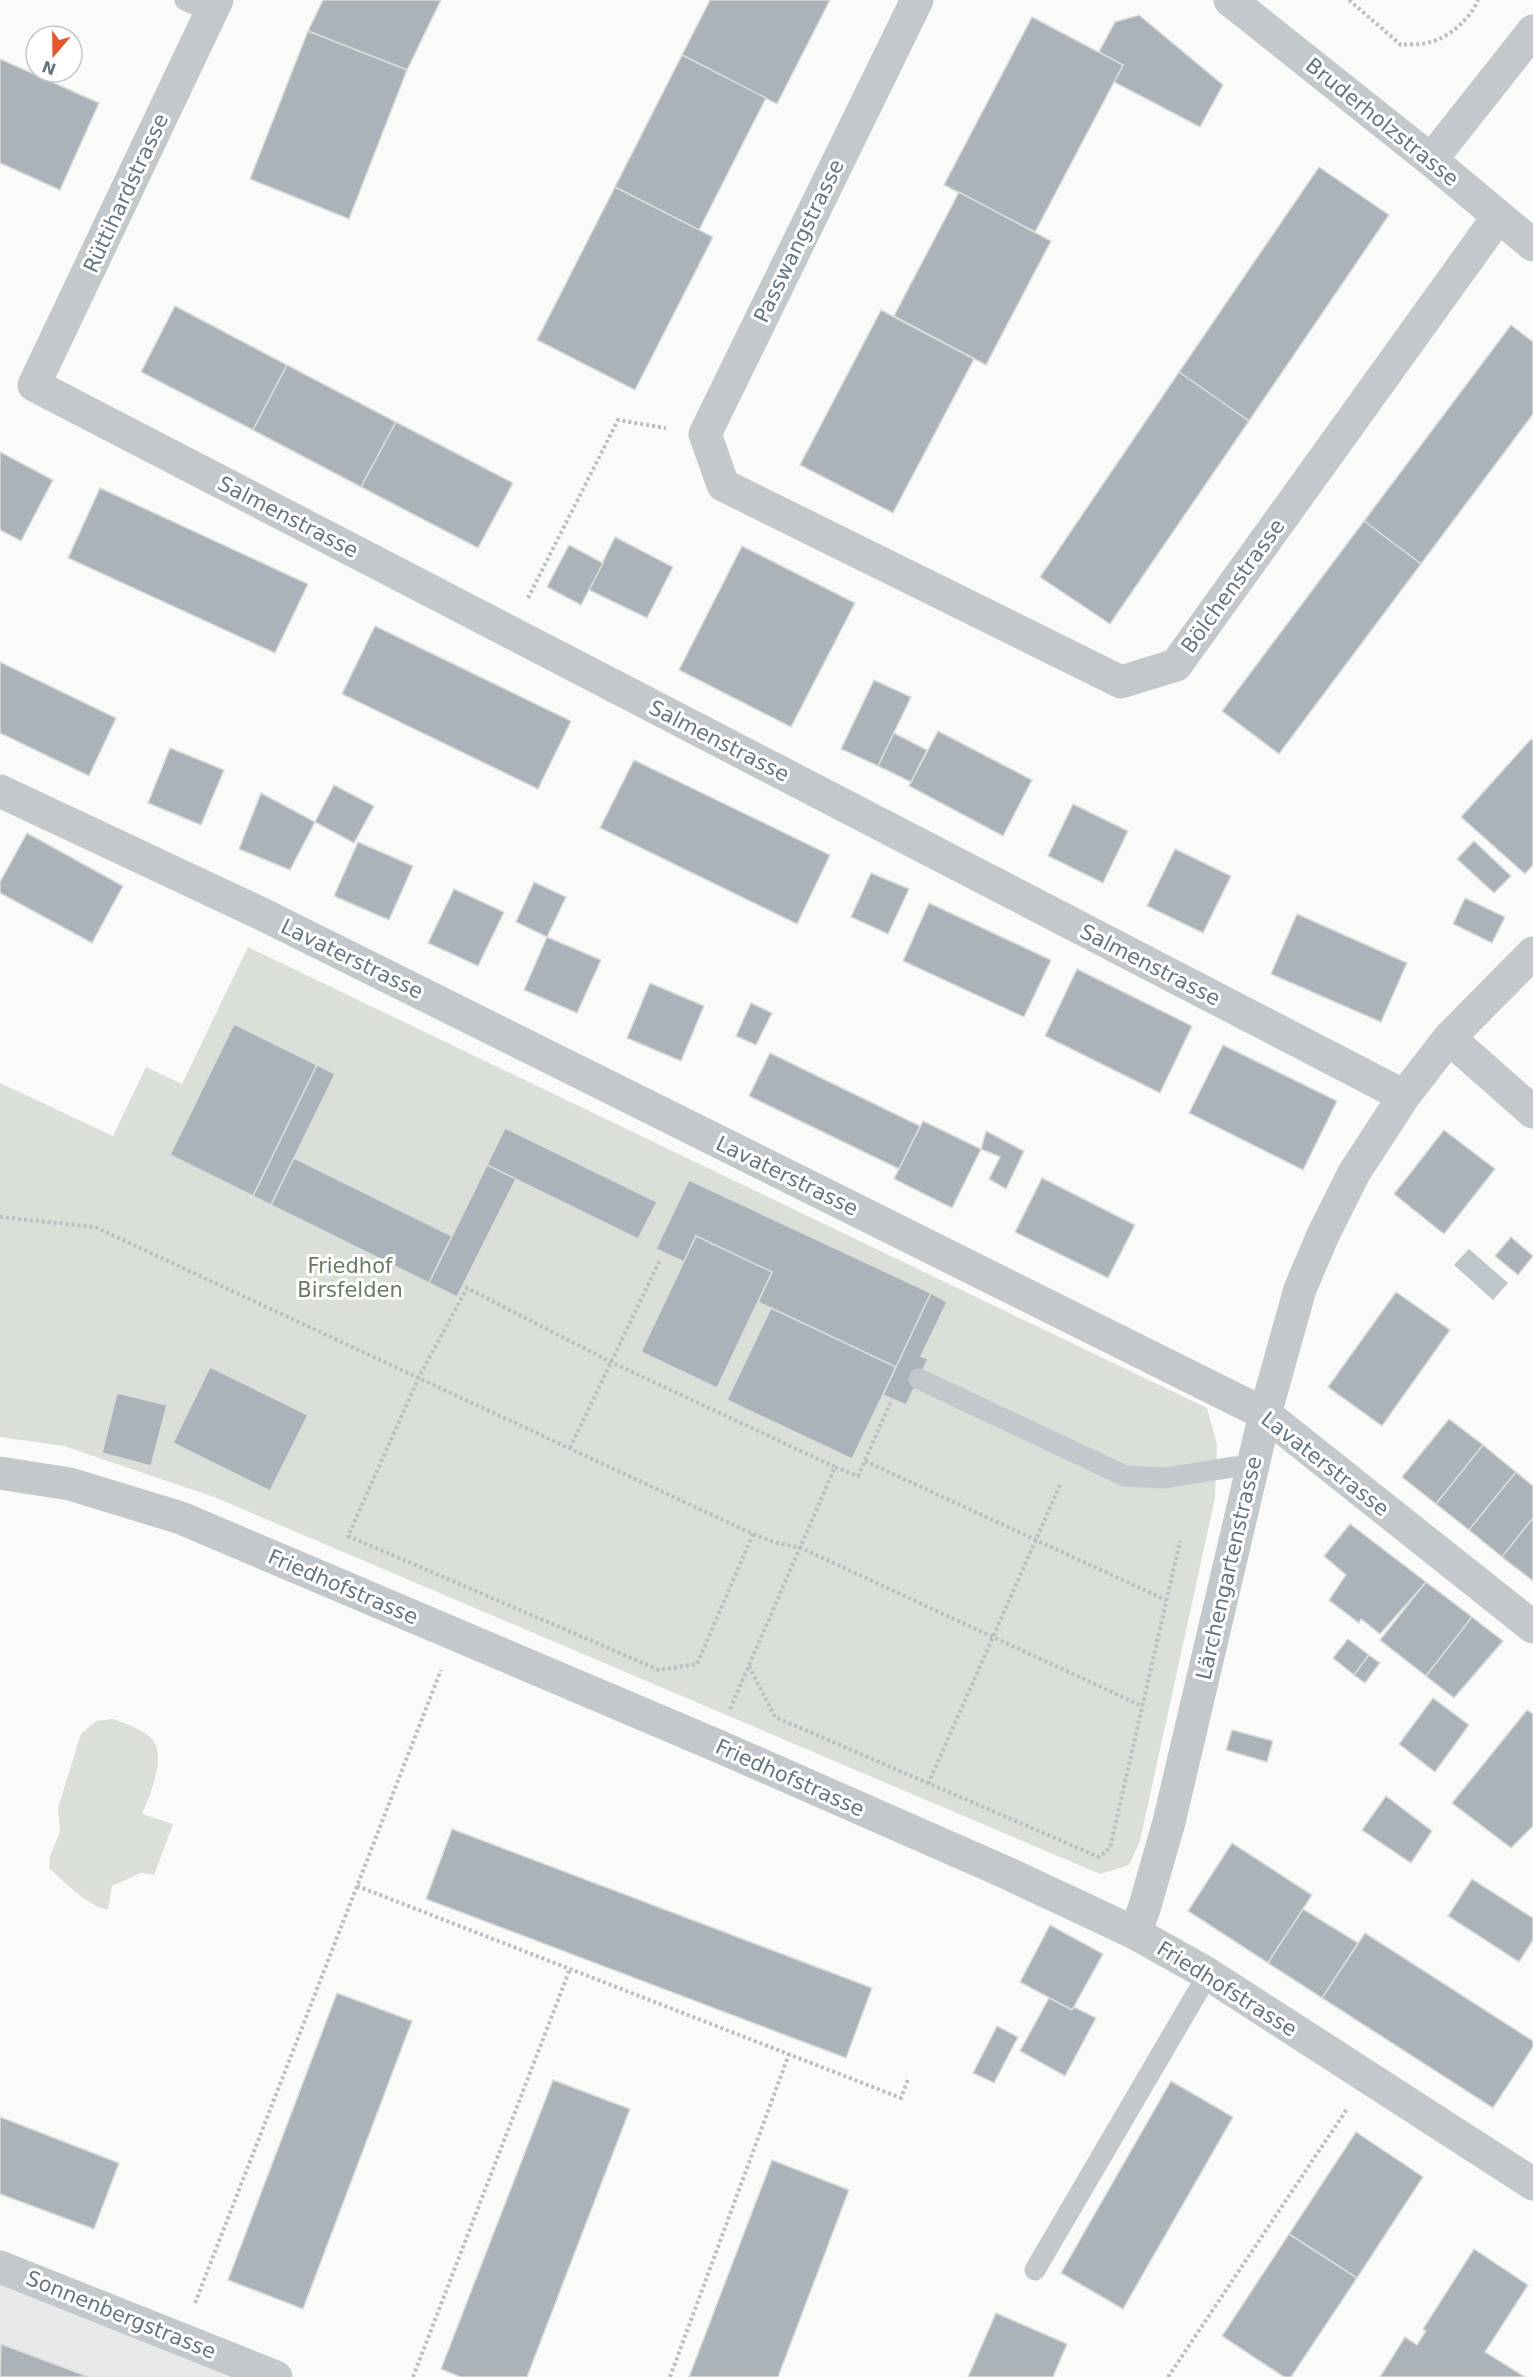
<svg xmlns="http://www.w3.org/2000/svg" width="1533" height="2377" font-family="'DejaVu Sans',sans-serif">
<rect width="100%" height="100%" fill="#fafaf8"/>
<polygon fill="#e8e9e9" points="0,2267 245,2377 0,2377"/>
<g fill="#dadfd7">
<polygon points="248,947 1207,1408 1217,1444 1215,1498 1140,1841 1129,1865 1100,1874 214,1497 64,1446 0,1437 0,1083 113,1136 146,1067 182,1084"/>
<path d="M113,1719C126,1724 141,1728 151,1738C168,1755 150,1795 142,1814L173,1824L154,1875L141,1873L112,1886L108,1910C86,1905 66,1883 49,1868L50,1856L60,1832L58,1808L81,1734L96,1721Z"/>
</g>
<polygon fill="#bbc7cb" points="1469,1249 1508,1283 1493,1300 1454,1265"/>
<g fill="#aab3b9" stroke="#dcdcda" stroke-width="1.5">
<polygon points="323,0 441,0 407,70 308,31"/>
<polygon points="710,0 830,0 777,104 682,55"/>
<polygon points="1139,15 1223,85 1200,127 1114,82 1123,65 1099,52 1115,22"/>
<polygon points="1032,17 1123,65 1035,232 944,185"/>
<polygon points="308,31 407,70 349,219 250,179"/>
<polygon points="682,55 766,98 699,230 615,187"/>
<polygon points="0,59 99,103 60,190 0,163"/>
<polygon points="1319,167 1389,215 1249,421 1179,372"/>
<polygon points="615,187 713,237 635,390 537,340"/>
<polygon points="959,192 1051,241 986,365 894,316"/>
<polygon points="175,306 287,365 253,430 141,372"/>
<polygon points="881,310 974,359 893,513 800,465"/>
<polygon points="1511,325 1533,342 1533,414 1421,564 1364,521"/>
<polygon points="287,365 396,422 361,487 253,430"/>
<polygon points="1179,372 1249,421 1110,624 1040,577"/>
<polygon points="396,422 513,483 478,548 361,487"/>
<polygon points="0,452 53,480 21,541 0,530"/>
<polygon points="100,488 308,584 275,653 68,558"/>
<polygon points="1364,521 1421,564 1279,754 1222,711"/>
<polygon points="615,537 673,567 647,618 589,590"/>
<polygon points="569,545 603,563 581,605 547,587"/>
<polygon points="742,546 855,603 791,727 679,670"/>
<polygon points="375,626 571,721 538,789 342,694"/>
<polygon points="0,662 116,718 89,776 0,733"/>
<polygon points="874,680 911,697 878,766 841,749"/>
<polygon points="938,731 1032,780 1003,836 909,786"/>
<polygon points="894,733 927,750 911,782 878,766"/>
<polygon points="1531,739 1533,741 1533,865 1525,874 1461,817"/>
<polygon points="170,748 224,770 201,825 148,803"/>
<polygon points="634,760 830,855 797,924 600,828"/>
<polygon points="334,785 374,806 354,843 315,822"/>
<polygon points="261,793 315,822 290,870 239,849"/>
<polygon points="1073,804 1128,831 1103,883 1048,856"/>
<polygon points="27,833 123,886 92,943 0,893 0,882"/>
<polygon points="1474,841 1511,876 1494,893 1457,859"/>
<polygon points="358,842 413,866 389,920 334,896"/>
<polygon points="1175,849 1231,876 1203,933 1147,906"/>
<polygon points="871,873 909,889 888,934 851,917"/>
<polygon points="534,882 566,897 547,937 516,922"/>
<polygon points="454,889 504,912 478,966 428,943"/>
<polygon points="1465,898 1505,917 1492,943 1453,924"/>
<polygon points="929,903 1051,960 1024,1017 903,961"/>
<polygon points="1297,914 1407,963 1381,1022 1271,974"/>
<polygon points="547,937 601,960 577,1013 524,990"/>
<polygon points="1077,969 1192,1026 1160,1093 1045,1036"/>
<polygon points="650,983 704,1006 681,1061 627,1038"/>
<polygon points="751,1003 772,1013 756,1045 736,1036"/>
<polygon points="234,1024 317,1065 253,1196 170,1155"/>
<polygon points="1223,1045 1337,1101 1303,1170 1189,1113"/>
<polygon points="770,1053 920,1126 899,1169 749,1096"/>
<polygon points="317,1065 335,1074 271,1205 253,1196"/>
<polygon points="923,1121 981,1149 952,1208 894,1179"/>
<polygon points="505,1128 657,1202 638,1239 487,1165"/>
<polygon points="1444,1130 1495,1169 1444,1234 1394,1194"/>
<polygon points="986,1131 1024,1151 1006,1189 989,1179 1000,1157 981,1149"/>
<polygon points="294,1158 452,1236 429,1283 271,1205"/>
<polygon points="487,1165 516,1179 457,1297 429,1283"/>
<polygon points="1042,1178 1135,1225 1108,1278 1015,1232"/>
<polygon points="689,1180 931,1293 896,1367 758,1302 772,1272 696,1236 684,1262 656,1249"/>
<polygon points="696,1236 772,1272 717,1388 641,1352"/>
<polygon points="1511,1237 1533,1256 1518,1275 1495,1256"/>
<polygon points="1396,1292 1450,1330 1382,1426 1328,1387"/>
<polygon points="931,1293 947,1302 921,1356 928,1359 906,1405 883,1395"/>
<polygon points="771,1308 896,1367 852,1459 727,1400"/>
<polygon points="210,1367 308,1415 270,1491 173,1443"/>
<polygon points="117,1393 167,1405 151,1466 102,1453"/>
<polygon points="1449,1419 1483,1445 1436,1504 1402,1477"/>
<polygon points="1483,1445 1516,1472 1469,1530 1436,1504"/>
<polygon points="1516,1472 1533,1486 1533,1518 1502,1557 1469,1530"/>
<polygon points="1533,1518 1533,1581 1502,1557"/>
<polygon points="1350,1524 1426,1582 1380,1634 1361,1619 1359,1623 1329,1600 1346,1575 1324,1556"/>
<polygon points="1426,1582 1472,1617 1426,1676 1380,1640"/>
<polygon points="1472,1617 1503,1641 1454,1698 1426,1676"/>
<polygon points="1348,1639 1369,1655 1354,1675 1333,1658"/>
<polygon points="1369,1655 1380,1663 1365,1683 1354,1675"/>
<polygon points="1433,1698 1469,1725 1435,1772 1399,1744"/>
<polygon points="1527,1710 1533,1714 1533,1826 1511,1848 1452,1803"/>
<polygon points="1232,1730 1273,1741 1267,1762 1226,1750"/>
<polygon points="1386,1796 1432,1831 1411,1863 1362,1830"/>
<polygon points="452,1829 872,1988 846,2058 426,1899"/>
<polygon points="1232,1843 1312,1895 1268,1963 1188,1911"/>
<polygon points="1472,1879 1533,1918 1533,1940 1519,1962 1448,1916"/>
<polygon points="1303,1909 1358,1943 1322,1998 1268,1963"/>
<polygon points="1050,1925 1103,1954 1072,2010 1020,1982"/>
<polygon points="1365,1933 1533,2041 1533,2047 1493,2108 1322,1998"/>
<polygon points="337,1993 412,2021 303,2309 228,2280"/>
<polygon points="1049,1998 1072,2010 1074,2007 1096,2018 1065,2076 1020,2051"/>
<polygon points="997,2026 1018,2037 994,2083 973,2073"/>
<polygon points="553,2080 630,2109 527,2377 460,2377 441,2369"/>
<polygon points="1171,2081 1233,2117 1123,2309 1061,2273"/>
<polygon points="0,2117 119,2163 94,2229 0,2194"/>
<polygon points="1356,2132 1423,2177 1357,2278 1289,2234"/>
<polygon points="772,2160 849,2190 778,2377 689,2377"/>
<polygon points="1289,2234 1357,2278 1291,2377 1284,2377 1222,2336"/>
<polygon points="1474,2249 1528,2285 1485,2352 1525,2377 1380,2377 1405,2337 1417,2345 1426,2331 1423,2329"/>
<polygon points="996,2313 1067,2344 1053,2377 968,2377"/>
<polygon points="1,2344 89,2377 0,2377"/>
</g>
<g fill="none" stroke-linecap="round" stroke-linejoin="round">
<g stroke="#bbbfc2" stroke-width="4" stroke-dasharray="3 3" stroke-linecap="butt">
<path d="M1349,0L1401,45C1410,44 1421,45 1430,42C1450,37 1470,19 1478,0"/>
<polyline points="528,598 618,420 666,428"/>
<polyline points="0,1217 95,1227 753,1534 773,1542 801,1548 1142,1706"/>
<polyline points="570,1448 660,1260"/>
<polyline points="865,1461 1166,1600"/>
<polyline points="753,1534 697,1664 659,1670 348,1536 419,1377 467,1288 611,1362 835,1467"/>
<polyline points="749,1666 775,1717 1099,1857 1110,1848 1180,1541"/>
<polyline points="730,1709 835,1467 858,1476 892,1399"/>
<polyline points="928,1784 1061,1483"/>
<polyline points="357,1886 901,2098 908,2079"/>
<polyline points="195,2303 441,1670"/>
<polyline points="413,2377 570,1969"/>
<polyline points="670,2377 789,2054"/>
<polyline points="1168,2377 1347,2109"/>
</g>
<g stroke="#c3c8cc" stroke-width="21">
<polyline points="185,0 212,12"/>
<polyline points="919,1379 1125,1476 1165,1478 1233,1467 1253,1467"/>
<polyline points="1035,2270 1208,1974"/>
</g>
<g stroke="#c3c8cc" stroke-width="33">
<polyline points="217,0 34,385 1404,1096"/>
<polyline points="917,0 705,434 723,485 1121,682 1176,665 1498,217"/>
<polyline points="1230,0 1431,160 1533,245"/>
<polyline points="1431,160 1533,31"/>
<polyline points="0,791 264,915 1265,1414 1533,1627"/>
<polyline points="1449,1038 1533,1112"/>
<polyline points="0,1473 70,1484 181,1518 718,1746 1007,1873 1135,1933 1208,1974 1533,2184"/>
<polyline points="1135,1933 1144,1909 1169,1822 1265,1414 1300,1289 1323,1235 1354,1173 1404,1096 1449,1038 1533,953"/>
<polyline points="0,2267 276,2377"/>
</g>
</g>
<g text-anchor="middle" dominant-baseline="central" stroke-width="6" stroke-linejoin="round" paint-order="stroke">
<g font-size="21" fill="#657683" stroke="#fff">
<text transform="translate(1382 122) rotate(39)">Bruderholzstrasse</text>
<text transform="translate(126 193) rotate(-65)">Rüttihardstrasse</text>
<text transform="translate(799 241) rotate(-64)">Passwangstrasse</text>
<text transform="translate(288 517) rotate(27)">Salmenstrasse</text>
<text transform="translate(1233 586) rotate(-54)">Bölchenstrasse</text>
<text transform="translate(719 741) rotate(27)">Salmenstrasse</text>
<text transform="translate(352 959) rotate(26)">Lavaterstrasse</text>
<text transform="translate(1150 965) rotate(27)">Salmenstrasse</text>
<text transform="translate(787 1176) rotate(26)">Lavaterstrasse</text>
<text transform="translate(1325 1464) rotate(38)">Lavaterstrasse</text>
<text transform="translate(1229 1568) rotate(-77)">Lärchengartenstrasse</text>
<text transform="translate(343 1587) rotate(23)">Friedhofstrasse</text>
<text transform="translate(790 1778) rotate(24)">Friedhofstrasse</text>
<text transform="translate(1227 1989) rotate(32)">Friedhofstrasse</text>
<text transform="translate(121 2315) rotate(22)">Sonnenbergstrasse</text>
</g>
<g font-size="21" fill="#687a64" stroke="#fff">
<text x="350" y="1266">Friedhof<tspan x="350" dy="24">Birsfelden</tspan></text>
</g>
</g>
<g transform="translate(54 54) rotate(200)"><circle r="28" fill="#ffffff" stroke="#c1c8cd" stroke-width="1.5"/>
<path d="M0-4.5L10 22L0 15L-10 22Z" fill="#e4572e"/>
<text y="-9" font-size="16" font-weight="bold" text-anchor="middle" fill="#657683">N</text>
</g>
</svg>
